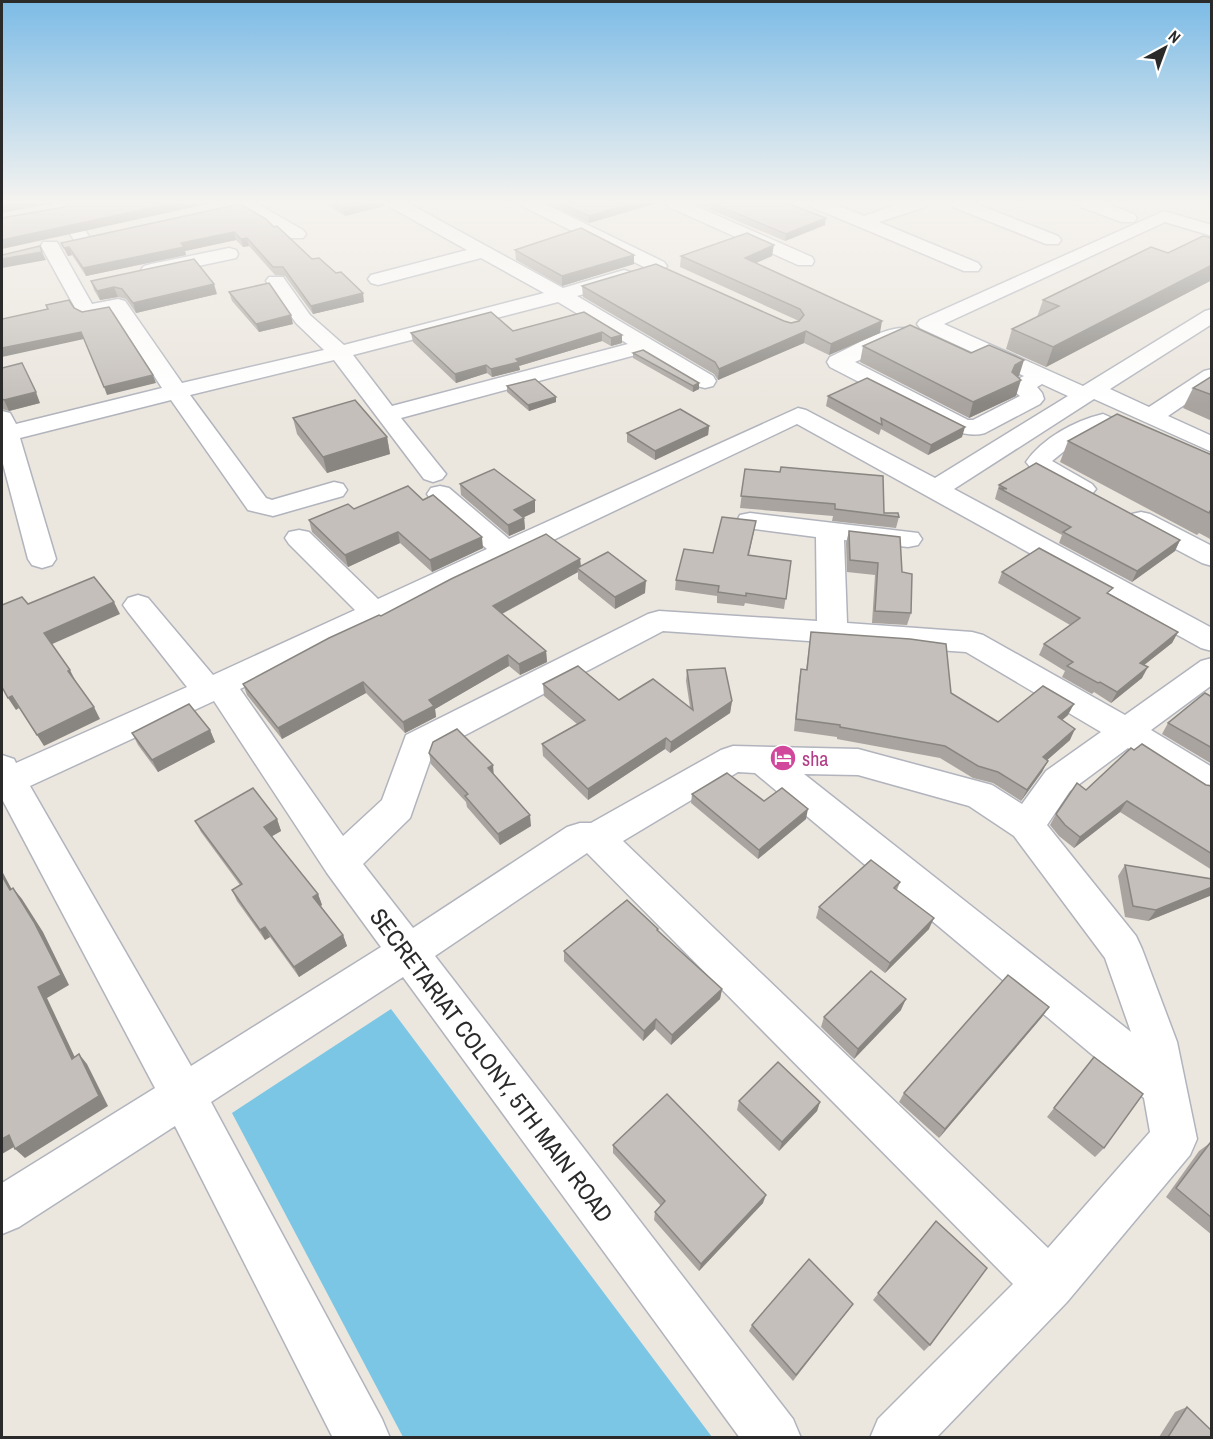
<svg xmlns="http://www.w3.org/2000/svg" width="1213" height="1439" font-family="'Archivo Narrow',sans-serif">
<rect width="100%" height="100%" fill="#ebe6de"/>
<polygon fill="#7ac6e4" points="391,1009 712,1437 403,1437 232,1113"/>
<g fill="none" stroke-linecap="round" stroke-linejoin="round">
<defs>
<g id="minor">
<polygon points="50,203 66,203 91,239 88,243 76,243"/>
<polygon points="235,203 256,203 303,230 306,234 303,238 291,238"/>
<path d="M387,203H408L563,288L624,270L631,272L634,276L631,280L577,296L713,376L716,381L713,386L705,388L697,386L643,353L401,418L446,474L442,479L433,482L424,479L334,360L190,395L266,498L272,500L334,482L343,484L347,490L343,496L273,516L248,510L171,400L20,438L56,559L52,565L42,568L32,565L28,559L2,460V411L10,413L16,424L162,388L113,312L86,317L79,315L41,246L43,242H57L92,304L118,299L125,301L182,383L324,350L296,323L266,281L269,277H283L310,315L344,345L544,293L481,258L378,285L371,283L368,279L371,275L467,250L390,207ZM558,302L628,344L392,406L353,355Z"/>
<polygon points="521,203 543,203 664,262 667,266 664,270 650,270 524,207"/>
<polygon points="666,203 689,203 812,257 814,261 812,265 798,265 669,207"/>
<polygon points="809,203 832,203 864,216 902,203 927,203 925,207 879,222 978,263 981,267 978,271 964,271 812,207"/>
<polygon points="950,203 974,203 1058,236 1061,240 1058,244 1046,244 953,207"/>
<polygon points="1078,203 1103,203 1134,214 1137,218 1134,222 1122,222 1081,207"/>
<path d="M1164,211L1212,225V236L1165,222L944,324L1083,386L1205,311L1212,309V324L1110,389L1149,407L1204,371L1212,369V386L1168,416L1212,436V452L1094,399L954,489L1212,628V651L1201,648L797,424L240,689L343,836L382,800L406,735L648,614L659,611L817,621L816,537L740,527L737,521L740,515L750,513L918,533L922,539L918,545L908,547L844,540L847,623L972,632L983,635L1125,715L1201,661L1212,658V685L1151,730L1212,767V797L1200,794L1128,748L1070,791L1047,825L1136,936L1142,949L1177,1042L1197,1139L1190,1155L1067,1302L936,1438H870L878,1419L1013,1284L587,853L435,956L793,1419L801,1438H740L403,977L211,1102L382,1419L390,1438H333L175,1126L19,1227L2,1234V1183L155,1088L2,799V755L14,759L16,763L187,687L128,612L123,605L128,598L138,595L148,598L213,675L355,610L289,544L285,538L289,532L299,530L309,532L378,599L487,549L431,500L427,494L431,488L440,486L449,488L509,539L798,408L806,410L935,478L1068,396L1042,384L1037,387L1042,393L1044,399L1040,404L985,433C974,436 965,434 954,431L830,367L827,362L830,357C851,348 889,323 910,329L914,333L910,337L855,362L968,420H973L1020,396L1009,387L1012,382L1024,376L920,328L917,324L920,320ZM663,631L966,652L1101,732L1046,771L1022,804L992,785L858,749L733,746L721,750L591,823H580L567,827L413,928L363,864L410,818L433,752ZM214,701L327,873L381,947L191,1066L30,786ZM738,772L755,773L1144,1098L1150,1132L1048,1248L623,841ZM804,774L858,775L969,806L1014,836L1105,958L1131,1032Z"/>
<polygon points="229,248 236,250 238,254 236,258 151,276 144,274 141,270 144,266 151,264"/>
<path d="M1103,414L1212,462V479L1103,430L1068,448L1052,461L1092,484L1096,489L1092,494C1071,500 1038,479 1026,462C1043,438 1074,421 1103,414Z"/>
<polygon points="1141,512 1150,514 1212,546 1212,566 1202,563 1132,526 1128,520 1132,514"/>
</g>
</defs>
<use href="#minor" stroke="#b1b4bd" stroke-width="3"/>
<use href="#minor" fill="#fff" fill-rule="evenodd"/>
</g>
<g fill="#a9a4a0">
<polygon points="325,203 384,203 385,206 345,216"/>
<polygon points="545,203 657,203 589,223"/>
<polygon points="695,203 797,203 791,205 825,225 785,241"/>
<polygon points="274,227 364,302 313,314 285,276 275,275 249,246 243,247 236,240 185,251 186,255 86,276 72,255 68,256 61,243"/>
<polygon points="1212,238 1212,280 1046,367 1006,349 1012,329 1037,317 1043,300 1168,253"/>
<polygon points="515,250 634,264 562,286 516,260"/>
<polygon points="681,256 772,256 756,263 880,333 829,355 804,343 718,380 714,374 583,297 582,286 784,321 791,323 799,321 680,267"/>
<polygon points="91,281 217,294 136,313 126,299 118,297 100,300 94,290"/>
<polygon points="229,292 293,324 259,332 232,301"/>
<polygon points="584,312 622,335 622,343 611,346 602,341 519,366 520,370 492,377 487,373 456,383 413,342 411,333 513,331"/>
<polygon points="863,346 971,353 1019,376 1018,377 1016,396 969,418 860,362"/>
<polygon points="633,353 699,389 693,392 633,358"/>
<polygon points="2,368 40,403 9,411 2,409"/>
<polygon points="1212,376 1212,421 1183,408 1193,388"/>
<polygon points="507,386 556,402 529,411 507,392"/>
<polygon points="828,396 962,437 928,455 881,429 879,435 826,406"/>
<polygon points="293,418 387,437 390,454 327,473 297,434"/>
<polygon points="709,426 708,435 655,460 627,442 627,433"/>
<polygon points="1068,441 1212,455 1212,540 1199,533 1197,535 1060,462"/>
<polygon points="745,469 884,513 899,517 896,528 832,521 833,516 740,508"/>
<polygon points="460,484 535,512 524,517 525,529 509,536 461,495"/>
<polygon points="999,485 1180,540 1175,551 1132,582 1059,543 1062,535 995,499"/>
<polygon points="354,509 483,548 432,572 400,543 348,567 312,532 309,520"/>
<polygon points="754,531 749,555 791,561 784,609 745,603 744,606 717,603 717,596 675,590 676,580 713,553"/>
<polygon points="849,531 902,572 911,613 907,625 872,623 875,575 847,572 846,543"/>
<polygon points="580,559 581,566 645,593 615,609 578,579 578,572 502,614 546,651 547,662 520,675 509,666 435,709 436,717 405,733 366,693 282,739 247,695 243,684 381,616"/>
<polygon points="1002,572 1110,594 1178,632 1172,643 1144,665 1142,678 1111,703 1094,692 1092,694 1062,677 1065,671 1039,655 1044,644 1070,625 998,583"/>
<polygon points="811,632 951,693 998,722 1068,715 1062,720 1070,740 1047,760 1042,772 1021,801 993,783 973,778 940,758 837,739 837,737 794,731 799,680 801,669 806,670"/>
<polygon points="687,670 732,701 730,713 670,753 665,749 588,800 543,756 542,744 577,724 544,696 543,684 619,700 690,707 686,681"/>
<polygon points="1212,697 1212,764 1162,734 1168,723"/>
<polygon points="210,730 215,742 158,772 138,745 132,733"/>
<polygon points="429,753 494,775 531,826 500,845 467,807 466,802 431,764"/>
<polygon points="1206,785 1212,786 1212,870 1120,812 1074,848 1059,836 1050,825 1056,814 1086,790"/>
<polygon points="692,794 764,801 806,819 758,859 691,803"/>
<polygon points="277,819 281,831 272,836 318,894 322,905 321,906 343,935 347,946 299,977 270,937 265,940 237,901 232,890 240,885 201,832 195,821"/>
<polygon points="1125,865 1212,879 1212,895 1148,921 1125,917 1118,876"/>
<polygon points="900,882 897,890 929,929 885,973 816,918 819,907"/>
<polygon points="658,929 658,932 722,989 720,999 671,1045 655,1029 643,1041 564,961 564,951"/>
<polygon points="1049,1007 1042,1017 939,1138 899,1102 904,1093"/>
<polygon points="901,1010 854,1059 821,1027 824,1017"/>
<polygon points="1094,1057 1104,1148 1095,1157 1047,1117"/>
<polygon points="739,1101 820,1102 817,1111 779,1151 737,1110"/>
<polygon points="1210,1143 1212,1144 1212,1235 1166,1197 1199,1151"/>
<polygon points="613,1145 763,1203 699,1271 654,1220 655,1212 661,1206 613,1153"/>
<polygon points="936,1221 930,1345 924,1351 873,1300"/>
<polygon points="848,1310 793,1381 749,1331 752,1325"/>
<polygon points="1187,1407 1212,1437 1159,1437 1175,1412"/>
</g>
<g fill="#898682">
<polygon points="2,203 54,203 2,213"/>
<polygon points="174,203 212,203 2,249 2,240"/>
<polygon points="368,203 384,203 385,206 345,216 343,209"/>
<polygon points="633,203 657,203 589,223 589,216"/>
<polygon points="826,218 825,225 785,241 786,234"/>
<polygon points="234,232 236,240 185,251 186,255 86,276 83,268 181,243"/>
<polygon points="247,238 249,246 243,247 241,239"/>
<polygon points="774,245 772,256 744,268 745,258"/>
<polygon points="69,247 72,255 68,256 64,248"/>
<polygon points="42,252 46,260 2,268 2,259"/>
<polygon points="634,255 634,264 562,286 562,276"/>
<polygon points="1212,265 1212,280 1046,367 1053,347"/>
<polygon points="214,284 217,294 136,313 133,303"/>
<polygon points="114,287 118,297 100,300 97,291"/>
<polygon points="363,293 364,302 313,314 311,306"/>
<polygon points="291,315 293,324 259,332 256,324"/>
<polygon points="882,321 880,333 829,355 831,344"/>
<polygon points="806,331 804,343 718,380 719,369"/>
<polygon points="81,332 84,339 2,357 2,348"/>
<polygon points="602,332 602,341 519,366 520,370 492,377 491,369 516,359"/>
<polygon points="622,335 622,343 611,346 611,338"/>
<polygon points="1024,360 1019,376 1010,381 1021,380 1016,396 969,418 973,402 1012,372 1015,365"/>
<polygon points="486,365 487,373 456,383 455,374"/>
<polygon points="153,375 156,383 107,395 104,387"/>
<polygon points="699,383 699,389 693,392 693,386"/>
<polygon points="36,392 40,403 9,411 4,400"/>
<polygon points="556,397 556,402 529,411 528,405"/>
<polygon points="709,426 708,435 655,460 655,451"/>
<polygon points="965,427 962,437 928,455 931,445"/>
<polygon points="387,437 390,454 327,473 323,457"/>
<polygon points="535,500 535,512 516,521 524,518 525,529 509,536 508,525 514,510"/>
<polygon points="398,532 400,543 348,567 345,555"/>
<polygon points="482,537 483,548 432,572 430,560"/>
<polygon points="1180,540 1175,551 1132,582 1137,571"/>
<polygon points="580,559 581,570 577,568 578,572 494,618 493,606"/>
<polygon points="646,581 645,593 615,609 615,597"/>
<polygon points="114,602 120,614 50,645 44,633"/>
<polygon points="1178,632 1172,643 1134,673 1140,663"/>
<polygon points="546,651 547,662 520,675 519,664"/>
<polygon points="508,655 509,666 435,709 436,717 405,733 403,722 429,700"/>
<polygon points="1148,667 1142,678 1111,703 1117,692"/>
<polygon points="70,670 76,682 74,682 68,671"/>
<polygon points="363,682 366,693 282,739 278,728"/>
<polygon points="12,696 19,708 16,710 8,698"/>
<polygon points="732,701 730,713 670,753 671,742"/>
<polygon points="1074,704 1068,715 1052,729 1058,717"/>
<polygon points="94,707 100,719 44,746 37,735"/>
<polygon points="1075,729 1070,740 1037,769 1043,757"/>
<polygon points="210,730 215,742 158,772 152,760"/>
<polygon points="666,738 665,749 588,800 588,789"/>
<polygon points="1048,761 1042,772 1021,801 1027,790"/>
<polygon points="493,765 494,777 488,768"/>
<polygon points="1127,801 1120,812 1074,848 1080,837"/>
<polygon points="808,809 806,819 758,859 759,850"/>
<polygon points="530,815 531,826 500,845 498,834"/>
<polygon points="277,819 281,831 269,838 264,827"/>
<polygon points="2,871 18,901 10,890 2,876"/>
<polygon points="1212,887 1212,895 1148,921 1156,910"/>
<polygon points="13,888 22,899 43,932 69,985 47,998 80,1068 72,1059 38,987"/>
<polygon points="318,894 322,905 318,907 313,897"/>
<polygon points="934,918 929,929 885,973 890,963"/>
<polygon points="265,927 270,937 265,940 260,930"/>
<polygon points="343,935 347,946 299,977 294,967"/>
<polygon points="722,989 720,999 671,1045 672,1035"/>
<polygon points="906,999 901,1010 854,1059 858,1049"/>
<polygon points="1049,1007 1042,1017 939,1138 945,1129"/>
<polygon points="656,1019 655,1029 643,1041 644,1031"/>
<polygon points="79,1054 87,1064 108,1106 25,1158 15,1149"/>
<polygon points="820,1102 817,1111 779,1151 782,1142"/>
<polygon points="9,1135 19,1144 2,1154 2,1139"/>
<polygon points="766,1195 763,1203 699,1271 701,1264"/>
</g>
<g fill="#c4bfba" stroke="#898682" stroke-width="1.5">
<polygon points="68,203 174,203 2,240 2,218 64,207"/>
<polygon points="334,203 368,203 343,209"/>
<polygon points="560,203 633,203 589,216"/>
<polygon points="712,203 786,203 826,218 786,234"/>
<polygon points="240,204 266,219 274,227 277,226 312,259 319,258 336,273 341,272 363,293 311,306 283,267 273,267 247,238 241,239 234,232 181,243 184,247 83,268 69,247 64,248 61,243"/>
<polygon points="581,228 634,255 562,276 515,250"/>
<polygon points="747,233 774,245 745,258 882,321 831,344 806,331 719,369 715,362 582,286 656,264 784,321 791,323 799,321 804,315 800,309 681,256"/>
<polygon points="1203,236 1212,238 1212,265 1053,347 1012,329 1059,306 1043,300 1151,247 1168,253"/>
<polygon points="40,246 42,252 2,259 2,255"/>
<polygon points="194,259 214,284 133,303 122,289 114,287 97,291 91,281"/>
<polygon points="269,283 291,315 256,324 229,292"/>
<polygon points="69,300 74,308 82,312 109,307 153,375 104,387 81,332 2,348 2,319 48,309 46,305"/>
<polygon points="491,312 513,331 584,312 622,335 611,338 602,332 516,359 519,362 491,369 486,365 455,374 411,333"/>
<polygon points="910,325 971,353 989,345 1024,360 1015,365 1012,372 1021,380 973,402 863,346"/>
<polygon points="643,350 699,383 693,386 633,353"/>
<polygon points="22,363 36,392 4,400 2,399 2,368"/>
<polygon points="1212,376 1212,395 1193,388"/>
<polygon points="867,378 965,427 931,445 881,418 882,425 828,396"/>
<polygon points="535,379 556,397 528,405 507,386"/>
<polygon points="355,400 387,437 323,457 293,418"/>
<polygon points="680,409 709,426 655,451 627,433"/>
<polygon points="1117,414 1212,455 1212,512 1210,511 1209,513 1068,441"/>
<polygon points="1036,463 1180,540 1137,571 1063,532 1071,527 999,488 1007,489 999,485"/>
<polygon points="781,467 883,476 884,513 898,513 899,517 835,509 835,504 741,496 745,469 780,472"/>
<polygon points="494,469 535,500 514,510 524,518 508,525 460,484"/>
<polygon points="408,486 423,500 433,495 482,537 430,560 398,532 345,555 309,520 348,504 354,509"/>
<polygon points="722,517 756,521 748,555 791,561 786,599 746,593 746,596 718,592 719,586 676,580 684,549 713,553"/>
<polygon points="849,531 900,537 902,572 912,574 911,613 875,611 878,563 850,560"/>
<polygon points="546,534 580,559 493,606 546,651 519,664 508,655 429,700 434,706 403,722 363,682 278,728 243,684 329,638 379,615 381,616 451,579"/>
<polygon points="1039,548 1113,588 1107,593 1178,632 1140,663 1148,667 1117,692 1100,682 1098,683 1067,666 1073,662 1044,644 1080,618 1002,572"/>
<polygon points="608,552 646,581 615,597 577,568"/>
<polygon points="94,577 114,602 44,633 70,670 68,671 94,707 37,735 12,696 8,698 2,687 2,605 22,597 28,604"/>
<polygon points="811,632 910,639 946,644 951,693 998,722 1043,686 1074,704 1058,717 1075,729 1043,757 1048,761 1027,790 998,772 978,766 945,746 840,727 840,725 796,719 801,669 807,670"/>
<polygon points="578,666 619,700 653,679 693,710 687,670 725,668 732,701 671,742 666,738 588,789 542,744 585,720 543,684"/>
<polygon points="1205,693 1212,697 1212,748 1168,723"/>
<polygon points="189,704 210,730 152,760 132,733"/>
<polygon points="457,729 493,765 488,768 530,815 498,834 465,796 468,794 429,753 433,742"/>
<polygon points="1142,744 1206,785 1212,786 1212,854 1127,801 1080,837 1065,825 1056,814 1077,783 1086,790 1131,748 1134,750"/>
<polygon points="727,773 764,801 782,788 808,809 759,850 692,794"/>
<polygon points="253,788 277,819 264,827 318,894 313,897 343,935 294,967 265,927 260,930 232,890 242,884 195,821"/>
<polygon points="871,860 900,882 894,888 934,918 890,963 819,907"/>
<polygon points="1125,865 1212,879 1212,887 1156,910 1133,906"/>
<polygon points="2,876 10,890 13,888 34,922 61,975 38,987 72,1059 79,1054 99,1096 15,1149 9,1135 2,1139"/>
<polygon points="627,900 658,929 657,930 722,989 672,1035 656,1019 644,1031 564,951"/>
<polygon points="871,971 906,999 858,1049 824,1017"/>
<polygon points="1008,975 1049,1007 945,1129 904,1093"/>
<polygon points="1094,1057 1143,1094 1104,1148 1054,1108"/>
<polygon points="778,1062 820,1102 782,1142 739,1101"/>
<polygon points="667,1094 766,1195 701,1264 655,1212 665,1201 613,1145"/>
<polygon points="1210,1143 1212,1144 1212,1218 1176,1188"/>
<polygon points="936,1221 987,1268 930,1345 878,1293"/>
<polygon points="809,1259 853,1304 796,1375 752,1325"/>
<polygon points="1187,1407 1212,1431 1212,1437 1168,1437"/>
</g>
<linearGradient id="sky" x2="0" y2="1"><stop stop-color="#7cbbe6"/><stop offset="0.5" stop-color="#f6f4f0"/><stop offset="1" stop-color="#f6f4f0" stop-opacity="0"/></linearGradient>
<rect width="1213" height="404" fill="url(#sky)"/>
<defs>
<symbol id="hotel-disc" viewBox="-11 -11 22 22"><circle r="9.5" fill="#d1479c" stroke="#fff"/><path d="M-6-4.5h1.5V1H6V5H4.5V3h-9V5H-6ZM-4 0a1.8 1.8 0 1 1 3.6 0ZM.5 0V-2.5h3Q6-2.5 6 0Z" fill="#fff"/></symbol>
</defs>
<g fill-rule="evenodd">
<use href="#hotel-disc" x="768" y="743" width="30" height="30"/>
</g>
<g text-anchor="middle" dominant-baseline="central" stroke-width="6" stroke-linejoin="round" paint-order="stroke">
<g font-size="20" fill="#b23c85" stroke="#fff" text-anchor="start">
<text x="802" y="758">sha</text>
</g>
<g font-size="24" fill="#2a2a2a" stroke="#fff">
<text transform="translate(492 1065) rotate(53)">SECRETARIAT COLONY, 5TH MAIN ROAD</text>
</g>
</g>
<rect width="1213" height="1439" fill="none" stroke="#2a2a2a" stroke-width="6"/>
<g transform="translate(1165 48) rotate(41)" stroke="#ffffff" stroke-width="4.5" paint-order="stroke">
<path d="M0-4.5L10 22L0 15L-10 22Z" fill="#2a2a2a"/>
<text y="-9" font-size="16" font-weight="bold" text-anchor="middle" fill="#2a2a2a">N</text>
</g>
</svg>
